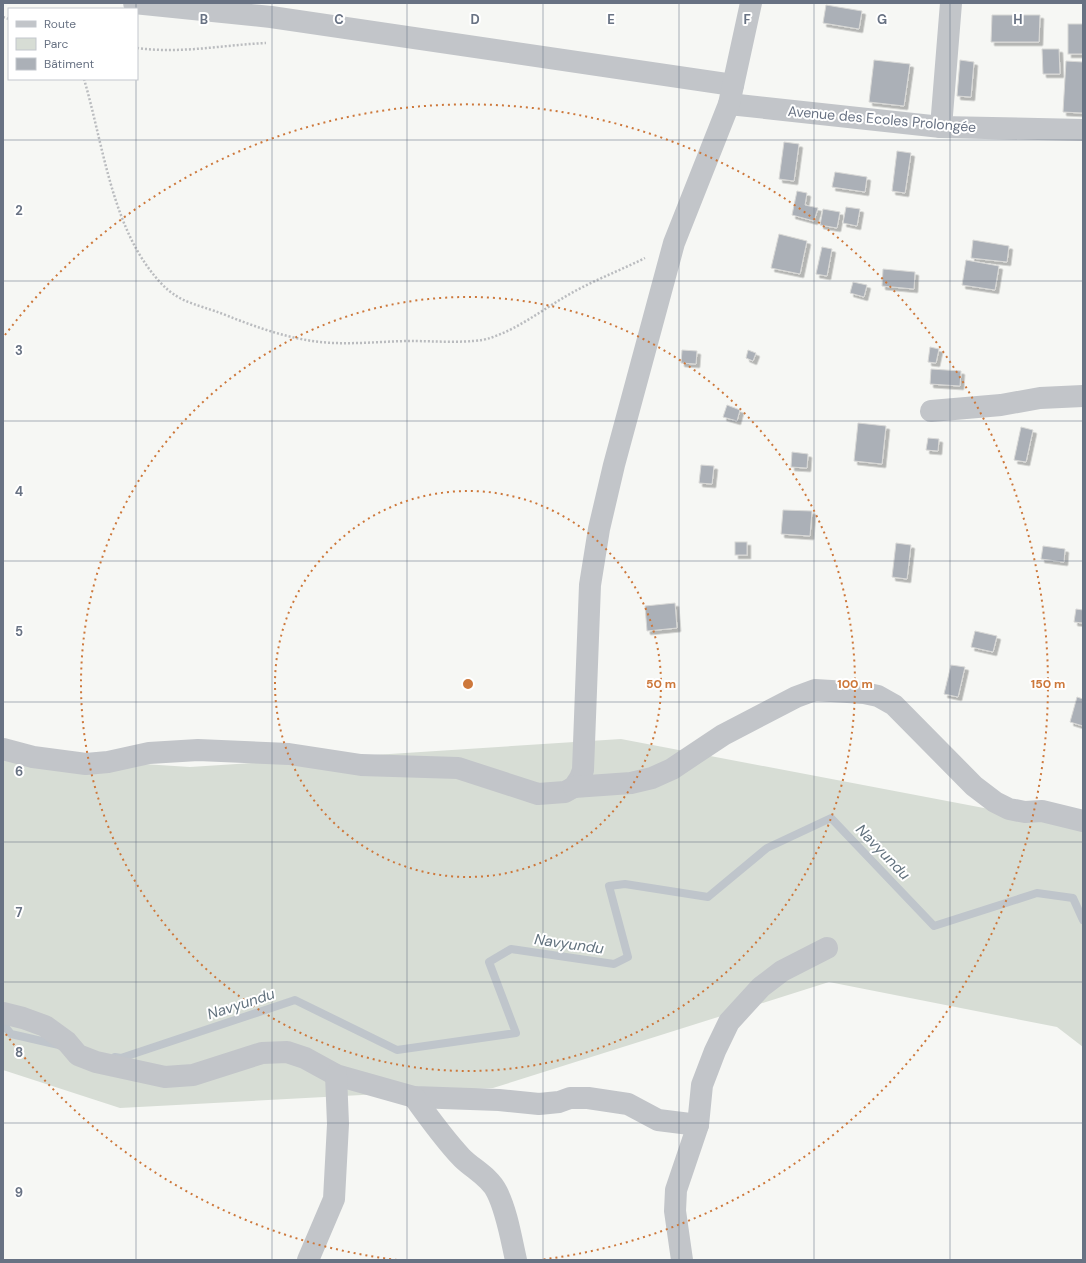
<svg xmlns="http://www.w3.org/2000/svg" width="1086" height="1263" font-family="'DM Sans',sans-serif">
<defs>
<filter id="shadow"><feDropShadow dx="3.5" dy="3.5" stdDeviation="0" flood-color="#0004"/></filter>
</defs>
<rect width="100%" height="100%" fill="#f6f7f4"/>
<polygon fill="#d7ddd5" points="621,739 1083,827 1083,1047 1057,1027 829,982 493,1088 120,1108 3,1070 3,755 190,767"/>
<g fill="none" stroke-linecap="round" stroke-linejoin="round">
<g stroke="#bfc5cb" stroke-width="8">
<polyline points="3,1024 11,1034 59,1045"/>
<polyline points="115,1057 121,1058 295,1000 397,1050 516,1033 489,962 511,949 614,964 628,957 609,886 625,884 708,897 767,848 831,818 934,926 1037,893 1073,898 1083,920"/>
</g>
</g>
<g fill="#abb0b7" stroke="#d8d8d6" filter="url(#shadow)">
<polygon points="826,5 862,11 859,29 823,23"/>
<polygon points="992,15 1040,15 1039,42 991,42"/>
<rect x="1068" y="24" width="15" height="30"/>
<polygon points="1042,49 1059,49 1060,74 1043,74"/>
<polygon points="874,60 910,64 904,106 869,102"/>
<polygon points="960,60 974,62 971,97 957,96"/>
<polygon points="1066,61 1083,62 1083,113 1063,112"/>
<polygon points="784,142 799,144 794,181 779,179"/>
<polygon points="897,151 911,153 905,193 892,191"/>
<polygon points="835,172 867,177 865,192 832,187"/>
<polygon points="797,191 807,193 805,205 818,208 814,221 792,215"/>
<polygon points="846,207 860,209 857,226 843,223"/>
<polygon points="823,209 840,212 837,228 820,225"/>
<polygon points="779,234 807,241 800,274 771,268"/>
<polygon points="973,240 1009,246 1007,262 971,258"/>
<polygon points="822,247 832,249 827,276 816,274"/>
<polygon points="966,260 999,266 995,290 962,285"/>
<polygon points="883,269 915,272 914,289 882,286"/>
<polygon points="853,282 867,285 864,297 850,293"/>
<polygon points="930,347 939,349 936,363 928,362"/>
<polygon points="682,350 697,351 696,364 681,363"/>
<polygon points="748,350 756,353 753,361 746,358"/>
<polygon points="931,369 961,371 960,386 930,384"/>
<polygon points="727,405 740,410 737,421 723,417"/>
<polygon points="858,423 886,426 882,464 854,461"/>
<polygon points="1021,427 1033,430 1026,462 1014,460"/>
<polygon points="928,438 939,439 938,451 926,450"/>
<polygon points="792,452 808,454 807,468 791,467"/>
<polygon points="701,465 714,466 712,484 699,483"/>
<polygon points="783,510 812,511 810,536 781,534"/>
<rect x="735" y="542" width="12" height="13"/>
<polygon points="896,543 911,545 907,579 892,577"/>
<polygon points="1043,546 1065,549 1064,562 1041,559"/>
<polygon points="675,603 677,628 647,631 645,606"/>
<polygon points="1076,609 1083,610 1083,623 1074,622"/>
<polygon points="975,631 997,636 993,652 971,647"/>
<polygon points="951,665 965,667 958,697 944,694"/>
<polygon points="1077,697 1083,699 1083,726 1070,722"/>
</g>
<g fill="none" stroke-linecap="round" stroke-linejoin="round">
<g stroke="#babcbf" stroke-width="2.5" stroke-dasharray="2 2" stroke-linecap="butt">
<polyline points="3,17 9,19"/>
<path d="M137,48C181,54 222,45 266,43"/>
<path d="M84,79C102,140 111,219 150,270C176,305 191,301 228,316C261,329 298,342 335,343C361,344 387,341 413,341C432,341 473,344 490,338C518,329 542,310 568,295C592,281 619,271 645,258"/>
</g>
<g stroke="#c2c5c9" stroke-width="22">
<polyline points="134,3 271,17 733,85"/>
<polyline points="729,104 941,127 1083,130"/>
<polyline points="941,127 951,3"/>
<polyline points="931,411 1001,405 1040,398 1083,396"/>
<polyline points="3,749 33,757 86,764 108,762 149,753 198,750 289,754 361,765 458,768 538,794 565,792 574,787 580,778 583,770 590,585 599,529 614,465 674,243 729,104 751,3"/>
<polyline points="574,787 631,783 652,778 672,769 723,735 796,697 815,690 864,693 878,696 894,705 974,786 995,802 1009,809 1025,812 1042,811 1083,821"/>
<polyline points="3,1013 23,1018 45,1026 67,1042 78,1055 96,1062 165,1077 193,1075 262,1053 287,1052 305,1058 336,1075 414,1097 499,1100 539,1104 559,1102 570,1098 588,1098 628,1104 658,1120 698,1125"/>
<path d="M414,1097C429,1118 444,1139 462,1158C473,1169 490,1177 497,1192C507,1212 511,1238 516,1260"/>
<polyline points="308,1260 334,1199 338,1124 336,1075"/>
<polyline points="682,1260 675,1211 676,1190 698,1125 702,1085 715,1051 729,1022 761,987 782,971 827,948"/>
</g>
</g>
<path fill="none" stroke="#687283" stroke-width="1" stroke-opacity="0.55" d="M136,3V9M272,3V1260M407,3V1260M543,3V1260M679,3V1260M814,3V1260M950,3V1260M136,79V1260M3,140H1083M3,281H1083M3,421H1083M3,561H1083M3,702H1083M3,842H1083M3,982H1083M3,1123H1083"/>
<g fill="none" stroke="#cd783b" stroke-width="2" stroke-dasharray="2 4">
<circle cx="468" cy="684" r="193"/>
<circle cx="468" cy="684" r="387"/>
<path d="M397 1260A580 580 0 0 1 5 1033M5 335A580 580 0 1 1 539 1260"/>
</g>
<g text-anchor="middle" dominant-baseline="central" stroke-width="4" stroke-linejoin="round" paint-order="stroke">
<g font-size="14" fill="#687283" stroke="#fff">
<text transform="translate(882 119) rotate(5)">Avenue des Ecoles Prolongée</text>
</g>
<g font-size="15" font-style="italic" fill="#63737f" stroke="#fff">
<text transform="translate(883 852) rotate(46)">Navyundu</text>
<text transform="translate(569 944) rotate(8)">Navyundu</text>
<text transform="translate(241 1004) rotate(-18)">Navyundu</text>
</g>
</g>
<g font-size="13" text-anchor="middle" font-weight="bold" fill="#687283" stroke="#fff" stroke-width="4" stroke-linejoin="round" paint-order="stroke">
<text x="204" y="24">B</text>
<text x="339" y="24">C</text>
<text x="475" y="24">D</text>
<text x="611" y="24">E</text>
<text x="747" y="24">F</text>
<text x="882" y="24">G</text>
<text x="1018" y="24">H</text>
<text x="19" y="215">2</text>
<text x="19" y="355">3</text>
<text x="19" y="496">4</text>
<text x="19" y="636">5</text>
<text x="19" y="776">6</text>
<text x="19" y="917">7</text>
<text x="19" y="1057">8</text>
<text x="19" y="1197">9</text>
</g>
<circle cx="468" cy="684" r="6" fill="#cd783b" stroke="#fff" stroke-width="2"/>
<g font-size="12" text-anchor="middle" font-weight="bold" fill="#cd783b" stroke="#fff" stroke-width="4" stroke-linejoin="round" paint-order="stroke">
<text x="661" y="688">50 m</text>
<text x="855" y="688">100 m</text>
<text x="1048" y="688">150 m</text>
</g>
<rect width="1086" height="1263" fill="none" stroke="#687283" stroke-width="8"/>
<rect x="8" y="8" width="130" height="72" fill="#ffffff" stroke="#c3c7cd"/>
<rect x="16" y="21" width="20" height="6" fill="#c2c5c9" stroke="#c3c7cd"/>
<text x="44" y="28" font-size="12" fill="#687283">Route</text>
<rect x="16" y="38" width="20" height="12" fill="#d7ddd5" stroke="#c3c7cd"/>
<text x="44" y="48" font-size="12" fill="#687283">Parc</text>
<rect x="16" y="58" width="20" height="12" fill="#abb0b7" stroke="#c3c7cd"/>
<text x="44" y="68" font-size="12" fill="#687283">Bâtiment</text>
</svg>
